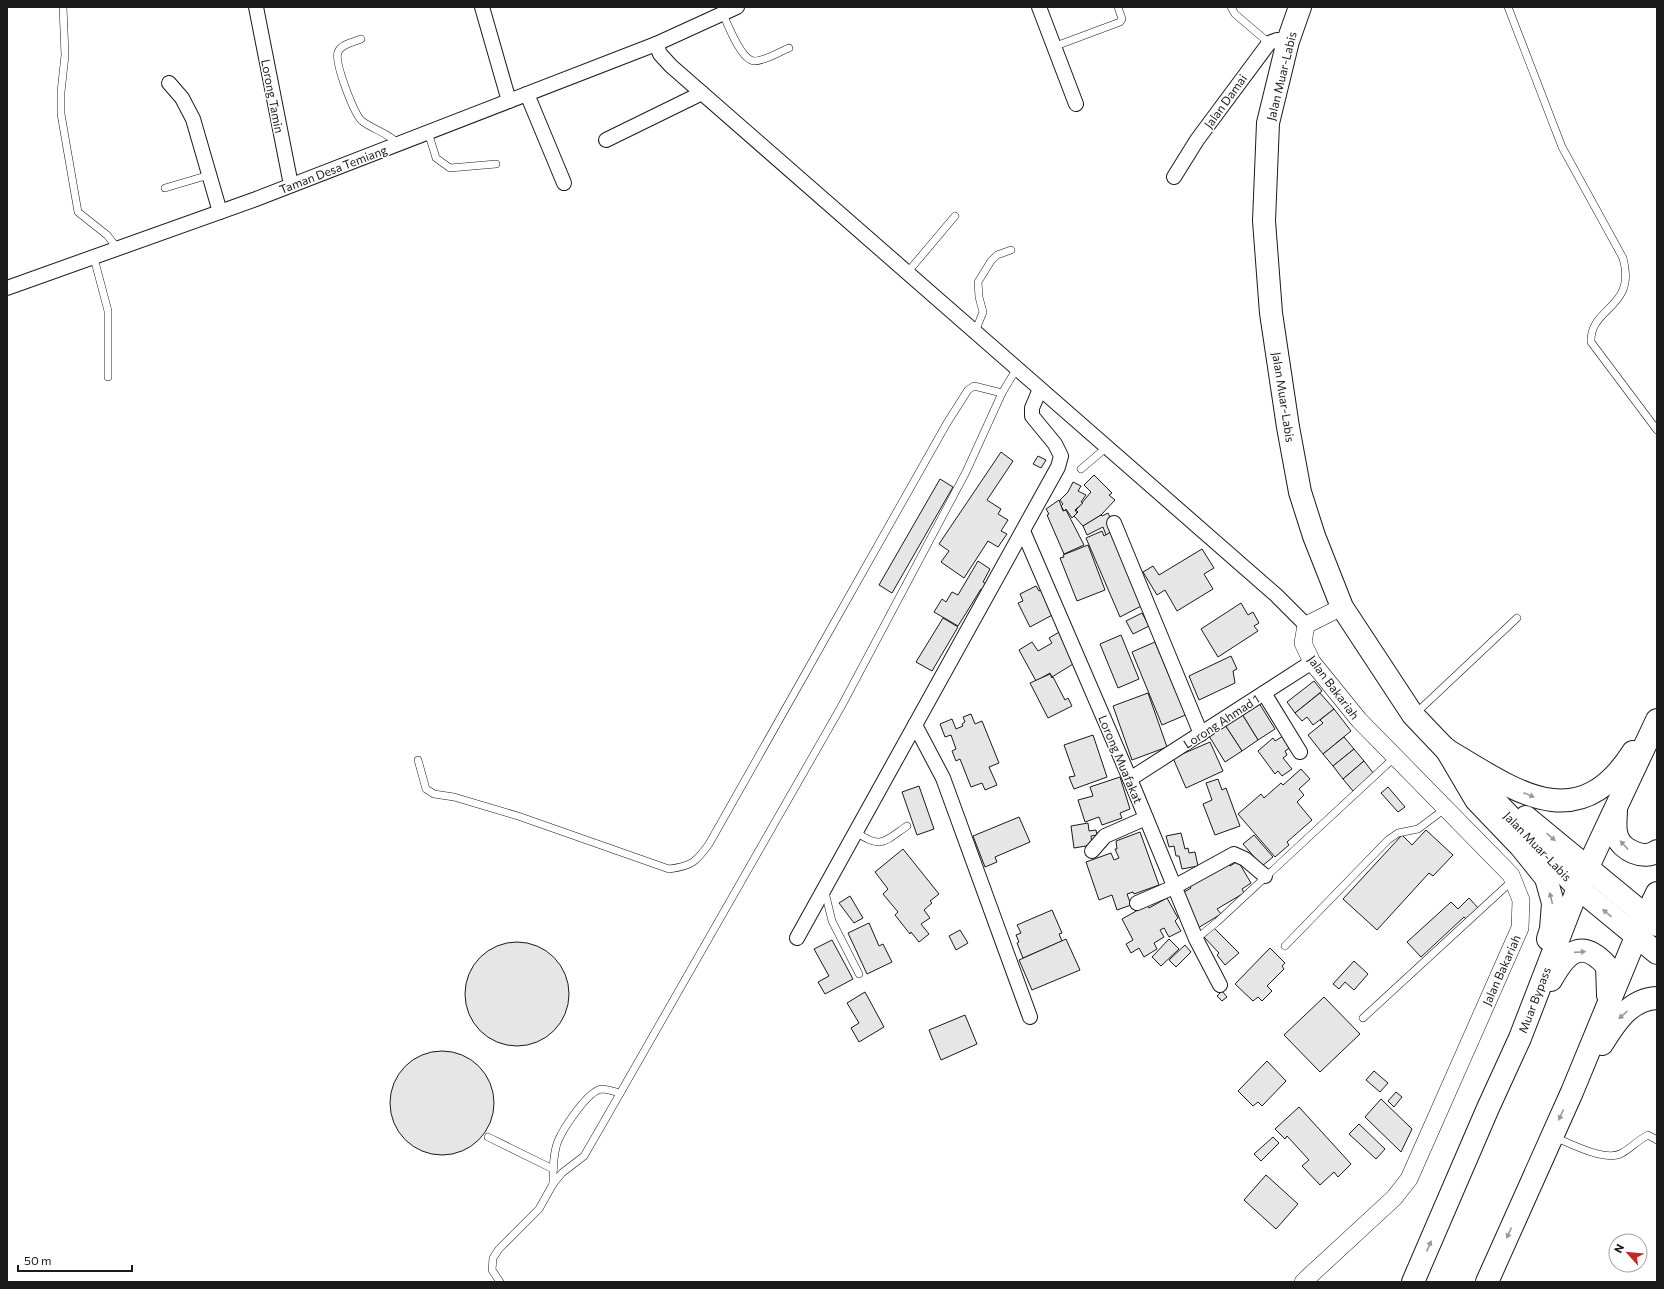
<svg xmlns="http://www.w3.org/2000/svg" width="1664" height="1289" font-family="Commissioner,sans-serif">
<rect width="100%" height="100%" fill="#fff"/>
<g fill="#e6e6e6" stroke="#1a1a1a">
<polygon points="1001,452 1013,461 987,500 1001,509 998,514 1008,520 1001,531 1007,534 998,547 988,541 964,578 941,562 949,551 939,544"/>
<polygon points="1038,456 1046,460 1041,468 1033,464"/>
<polygon points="1094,475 1112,493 1109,495 1115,500 1101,515 1083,526 1074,516 1078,512 1076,510 1091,492 1084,485"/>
<polygon points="940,479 953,487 892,593 879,585"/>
<polygon points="1073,482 1081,486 1078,491 1086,495 1081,502 1083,503 1075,510 1077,513 1072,518 1066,509 1064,511 1061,506 1063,504 1060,500 1068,492"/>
<polygon points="1059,500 1063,511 1066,510 1084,545 1064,554 1047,515 1049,514 1046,509"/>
<polygon points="1108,513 1116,530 1106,535 1103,527 1087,535 1083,526 1101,515 1102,516"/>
<polygon points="1114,530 1145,604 1120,617 1086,538 1102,531 1104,536"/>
<polygon points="1088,545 1105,590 1077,601 1060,558 1064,557 1063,555"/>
<polygon points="1202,549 1214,568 1204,574 1213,589 1177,611 1165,590 1157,595 1143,572 1153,566 1159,575"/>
<polygon points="978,561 990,569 983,582 988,585 985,591 981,589 958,626 934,612 942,599 946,602 952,592 958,595"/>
<polygon points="1036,586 1039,591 1043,589 1056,613 1030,627 1018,603 1023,601 1020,594"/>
<polygon points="1241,603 1248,615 1253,612 1259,623 1254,626 1258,631 1218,657 1201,629"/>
<polygon points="1142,613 1149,626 1133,634 1126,621"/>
<polygon points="943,618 958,627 932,671 916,662"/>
<polygon points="1061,631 1078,661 1052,677 1050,673 1036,681 1019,650 1032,642 1038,651 1052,643 1049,638"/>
<polygon points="1121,635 1139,679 1118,688 1100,644"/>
<polygon points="1155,642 1175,690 1179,688 1190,713 1162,725 1132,652"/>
<polygon points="1231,656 1237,669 1233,671 1235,683 1199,700 1189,676"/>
<polygon points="1050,674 1052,678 1053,677 1065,700 1068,698 1072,706 1048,718 1030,683"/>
<polygon points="1314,681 1322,691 1295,713 1287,702"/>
<polygon points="1148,693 1167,747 1132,760 1113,706"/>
<polygon points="1320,693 1334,709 1313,725 1307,717 1302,721 1295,713"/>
<polygon points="1259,703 1275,729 1258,740 1242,714"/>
<polygon points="1334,709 1351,731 1323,754 1308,735 1323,723 1320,720"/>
<polygon points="971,714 975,724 982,721 999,763 989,767 997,785 985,790 982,783 971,787 960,759 956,761 952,751 956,749 951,735 945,737 940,724 952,719 956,729 963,726 962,724 965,722 963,717"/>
<polygon points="1242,714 1258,740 1242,751 1225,725"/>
<polygon points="1225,725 1242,751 1225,762 1209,736"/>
<polygon points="1093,735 1107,777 1074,789 1069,777 1075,776 1064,745"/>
<polygon points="1283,736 1291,747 1285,751 1287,755 1283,758 1292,769 1282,776 1278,771 1275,774 1258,751 1273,738 1275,741"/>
<polygon points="1344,737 1354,749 1333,766 1323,754"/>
<polygon points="1210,742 1223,771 1186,788 1173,758"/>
<polygon points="1354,749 1364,761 1343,779 1333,766"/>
<polygon points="1364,761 1374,774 1353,791 1343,779"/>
<polygon points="1301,769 1310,779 1299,789 1304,795 1297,802 1312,820 1287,842 1289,845 1275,857 1238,814 1261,794 1264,798 1281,783 1283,785"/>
<polygon points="1120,777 1130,809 1120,813 1122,818 1102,825 1099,817 1085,822 1078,800 1093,796 1090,787"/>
<polygon points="1218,779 1222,790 1226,788 1240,826 1215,835 1203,804 1212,800 1206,783"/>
<polygon points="919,786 934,829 917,835 902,792"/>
<polygon points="1388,787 1405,807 1398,812 1381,793"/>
<polygon points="1019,817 1030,842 995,857 997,862 985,867 973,836"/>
<polygon points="1088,823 1089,831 1096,830 1097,835 1091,836 1092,845 1074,848 1071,826"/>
<polygon points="1426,830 1453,855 1433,876 1429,873 1377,930 1343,899 1402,835 1412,845"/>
<polygon points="1140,832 1159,885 1134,894 1133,892 1127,894 1131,905 1117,910 1112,895 1099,900 1086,862 1111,853 1114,860 1119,858 1115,849 1117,849 1116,841"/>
<polygon points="1181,833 1185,849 1188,848 1189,853 1195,852 1198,866 1182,869 1179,856 1176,856 1174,846 1169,847 1166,836"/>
<polygon points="1254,835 1273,857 1262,866 1243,844"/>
<polygon points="903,849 939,894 930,901 932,903 924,910 930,918 921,924 929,934 919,942 911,932 910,934 895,915 898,912 883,894 888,889 875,872"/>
<polygon points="1238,861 1251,883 1242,889 1244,893 1217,909 1221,914 1198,928 1179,895 1191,888 1189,885 1228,862 1230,866"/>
<polygon points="850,896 863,918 854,923 839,903"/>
<polygon points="1167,898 1178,918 1175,921 1181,931 1169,937 1164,928 1160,930 1164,937 1154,943 1157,949 1144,957 1139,948 1131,953 1126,944 1133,940 1122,919 1147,905 1149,908"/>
<polygon points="1469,898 1479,909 1467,920 1464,917 1421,957 1407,942 1451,902 1458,909"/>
<polygon points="1052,910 1062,933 1059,934 1062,941 1023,958 1017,943 1019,942 1016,935 1021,933 1017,925"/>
<polygon points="869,923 879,946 883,944 892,962 867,974 848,933"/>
<polygon points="1214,928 1239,953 1225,965 1217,955 1219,953 1204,937"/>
<polygon points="960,930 968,943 956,950 949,936"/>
<polygon points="1066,939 1080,970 1032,990 1019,960"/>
<polygon points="1169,939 1179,949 1161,966 1152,957"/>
<polygon points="832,940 853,979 825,994 818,982 829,976 814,949"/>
<circle cx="517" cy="994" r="52"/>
<polygon points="1185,945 1191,952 1176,967 1169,960"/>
<polygon points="1270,948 1285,963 1282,966 1284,969 1267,986 1272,991 1262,1001 1258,997 1253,1001 1235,984"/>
<polygon points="1354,961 1368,974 1354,990 1345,982 1339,989 1333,984"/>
<polygon points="1222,991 1227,997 1222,1001 1217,996"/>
<polygon points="865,992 884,1027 859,1042 851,1028 859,1023 847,1003"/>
<polygon points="1324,997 1360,1034 1320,1072 1284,1035"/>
<polygon points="965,1015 977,1044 941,1060 929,1030"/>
<circle cx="442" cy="1103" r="52"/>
<polygon points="1267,1061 1286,1081 1262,1106 1258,1102 1253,1106 1238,1091"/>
<polygon points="1374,1071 1388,1083 1380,1092 1366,1080"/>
<polygon points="1396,1092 1402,1097 1394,1107 1388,1101"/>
<polygon points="1381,1099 1412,1129 1401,1152 1365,1117"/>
<polygon points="1299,1107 1351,1164 1338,1177 1334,1172 1320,1185 1302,1166 1309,1160 1287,1136 1285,1139 1275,1129"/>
<polygon points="1359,1124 1385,1149 1376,1159 1349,1134"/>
<polygon points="1273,1137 1279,1143 1261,1161 1254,1154"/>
<polygon points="1266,1175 1298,1204 1276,1229 1244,1200"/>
</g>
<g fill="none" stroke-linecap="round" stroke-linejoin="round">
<defs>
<g id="service">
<polyline points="63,7 65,55 61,92 61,114 78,212 107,235 118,249"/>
<polyline points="1231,7 1235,14 1269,43"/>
<path d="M1508,7L1562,147L1623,258C1637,309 1590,306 1591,342L1657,430"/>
<path d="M723,14C728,25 741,60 754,61C765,61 779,52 789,48"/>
<path d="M361,39C354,42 341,44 338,52C334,62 354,114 362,121C374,130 388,133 399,144"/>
<polyline points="1053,47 1120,22 1122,19 1118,7"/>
<polyline points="428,132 436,158 450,168 496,164"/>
<polyline points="165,188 209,175"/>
<polyline points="94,258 108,311 108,377"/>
<polyline points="907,273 955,216"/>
<polyline points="975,332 983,312 979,297 978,282 991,261 997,255 1011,250"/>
<polyline points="1081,469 1107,447"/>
<polyline points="1415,714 1517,618"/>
<path d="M418,760L426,789L434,794L454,797L518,816L669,869C692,866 696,862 709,844L947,423L968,390L974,386L1002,393"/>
<path d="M856,832C881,850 885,841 907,826"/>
<polyline points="825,892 832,921 859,974"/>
<polyline points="1196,939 1217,922 1395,757"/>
<polyline points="1285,946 1388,840 1398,833 1418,829 1446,808"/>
<polyline points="1363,1018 1513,880"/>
<polyline points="488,1137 553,1169"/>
<path d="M1554,1137C1570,1143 1606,1163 1622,1153C1631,1148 1638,1140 1648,1135L1657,1140"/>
<path d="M553,1184C553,1170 553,1153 558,1141C563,1129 588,1090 602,1089C607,1089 615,1092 620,1093"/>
<polyline points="500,1282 492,1270 493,1258 499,1249 539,1209 553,1184 562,1173 584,1156 602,1125 841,707 966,472 1002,393 1017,368"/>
</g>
<g id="minor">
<polyline points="256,7 291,185"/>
<polyline points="482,7 509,101"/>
<polyline points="1039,7 1076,104"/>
<polyline points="656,44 660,54 671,66 1276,595 1306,625"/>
<polyline points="169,83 182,98 193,119 220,212"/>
<polyline points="527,94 564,183"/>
<polyline points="606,140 702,93"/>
<polyline points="1174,177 1197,140 1269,43 1277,40 1288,41"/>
<polyline points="7,288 256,199 656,44 737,7"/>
<polyline points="1114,523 1201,734"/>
<polyline points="1023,531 1130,779 1196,939 1220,985"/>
<polyline points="1264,693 1300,752"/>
<polyline points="915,725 943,778 1030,1017"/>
<polyline points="1130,779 1312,662"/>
<polyline points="1092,851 1105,836 1146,818"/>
<polyline points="1137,903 1174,887 1234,854 1245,859 1265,876"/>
<polyline points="797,938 1058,467 1061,456 1055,444 1032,416 1032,408 1040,389"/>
</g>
<polyline id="tertiary" points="1303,1282 1394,1198 1409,1179 1520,928 1521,900 1511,875 1359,720 1312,662 1303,643 1306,625 1342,607"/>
<g id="primary">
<polyline points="1300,7 1288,41 1268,123 1264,221 1271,313 1288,427 1300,492 1314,536 1342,607 1413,715 1578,888 1657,953"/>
<polyline points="1526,817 1657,925"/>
</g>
<g id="trunk">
<polyline points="1446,749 1476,800 1521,847 1546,878 1553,903 1551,929 1548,939"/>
<path d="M1447,750C1513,789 1577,840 1633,752"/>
<path d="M1616,810C1616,818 1614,828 1617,836C1621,850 1645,861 1657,851"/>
<path d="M1551,980C1566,953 1581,937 1607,966L1608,995"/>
<path d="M1602,1044C1615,1023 1630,999 1657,998"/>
<polyline points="1413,1282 1488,1108 1520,1038 1578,888 1657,720"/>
<polyline points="1487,1282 1572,1092 1636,937 1657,893"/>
</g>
</defs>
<use href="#service" stroke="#1a1a1a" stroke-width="8"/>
<use href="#minor" stroke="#1a1a1a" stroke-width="16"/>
<use href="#tertiary" stroke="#1a1a1a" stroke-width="18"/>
<use href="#primary" stroke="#1a1a1a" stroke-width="24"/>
<use href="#trunk" stroke="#1a1a1a" stroke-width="24"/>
<use href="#service" stroke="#fff" stroke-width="7"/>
<use href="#minor" stroke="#fff" stroke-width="14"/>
<use href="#tertiary" stroke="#fff" stroke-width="17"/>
<use href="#primary" stroke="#fff" stroke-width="22"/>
<use href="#trunk" stroke="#fff" stroke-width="22"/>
</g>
<defs><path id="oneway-solid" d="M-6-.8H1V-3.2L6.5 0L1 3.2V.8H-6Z"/></defs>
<g fill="#989898">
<use href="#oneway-solid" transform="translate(1529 795) rotate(22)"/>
<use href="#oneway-solid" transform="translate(1551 837) rotate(40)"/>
<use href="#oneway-solid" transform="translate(1624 845) rotate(-133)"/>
<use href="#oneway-solid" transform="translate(1551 898) rotate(-104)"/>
<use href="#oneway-solid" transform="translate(1607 913) rotate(-140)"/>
<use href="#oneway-solid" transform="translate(1580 952) rotate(-4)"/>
<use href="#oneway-solid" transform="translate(1623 1015) rotate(138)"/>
<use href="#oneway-solid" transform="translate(1561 1115) rotate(114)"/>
<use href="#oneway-solid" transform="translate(1509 1233) rotate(114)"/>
<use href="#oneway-solid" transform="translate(1429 1246) rotate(-67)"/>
</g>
<g text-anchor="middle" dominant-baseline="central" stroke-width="3" stroke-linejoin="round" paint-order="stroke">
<g font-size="12" fill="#1a1a1a" stroke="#fff">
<text transform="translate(1281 76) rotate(-76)">Jalan Muar-Labis</text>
<text transform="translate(273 96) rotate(79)">Lorong Tamin</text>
<text transform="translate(1225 101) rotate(-54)">Jalan Damai</text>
<text transform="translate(333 169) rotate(-21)">Taman Desa Temiang</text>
<text transform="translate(1284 397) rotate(81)">Jalan Muar-Labis</text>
<text transform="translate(1334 687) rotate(53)">Jalan Bakariah</text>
<text transform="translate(1221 721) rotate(-33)">Lorong Ahmad 1</text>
<text transform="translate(1121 759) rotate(67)">Lorong Muafakat</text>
<text transform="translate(1538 846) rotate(46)">Jalan Muar-Labis</text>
<text transform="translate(1501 970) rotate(-66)">Jalan Bakariah</text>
<text transform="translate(1534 1000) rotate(-69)">Muar Bypass</text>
</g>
</g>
<rect width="1664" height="1289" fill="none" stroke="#1a1a1a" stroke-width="16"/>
<g transform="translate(1628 1253) rotate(297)"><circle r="19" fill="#ffffff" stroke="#a3a3a3"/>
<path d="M0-3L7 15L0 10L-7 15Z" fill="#c62828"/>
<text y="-6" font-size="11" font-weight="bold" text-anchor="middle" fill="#1a1a1a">N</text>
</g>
<path d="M18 1265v6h114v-6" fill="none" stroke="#1a1a1a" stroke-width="2"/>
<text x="24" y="1265" font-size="12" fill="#1a1a1a" stroke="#ffffff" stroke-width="3" paint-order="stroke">50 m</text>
</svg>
